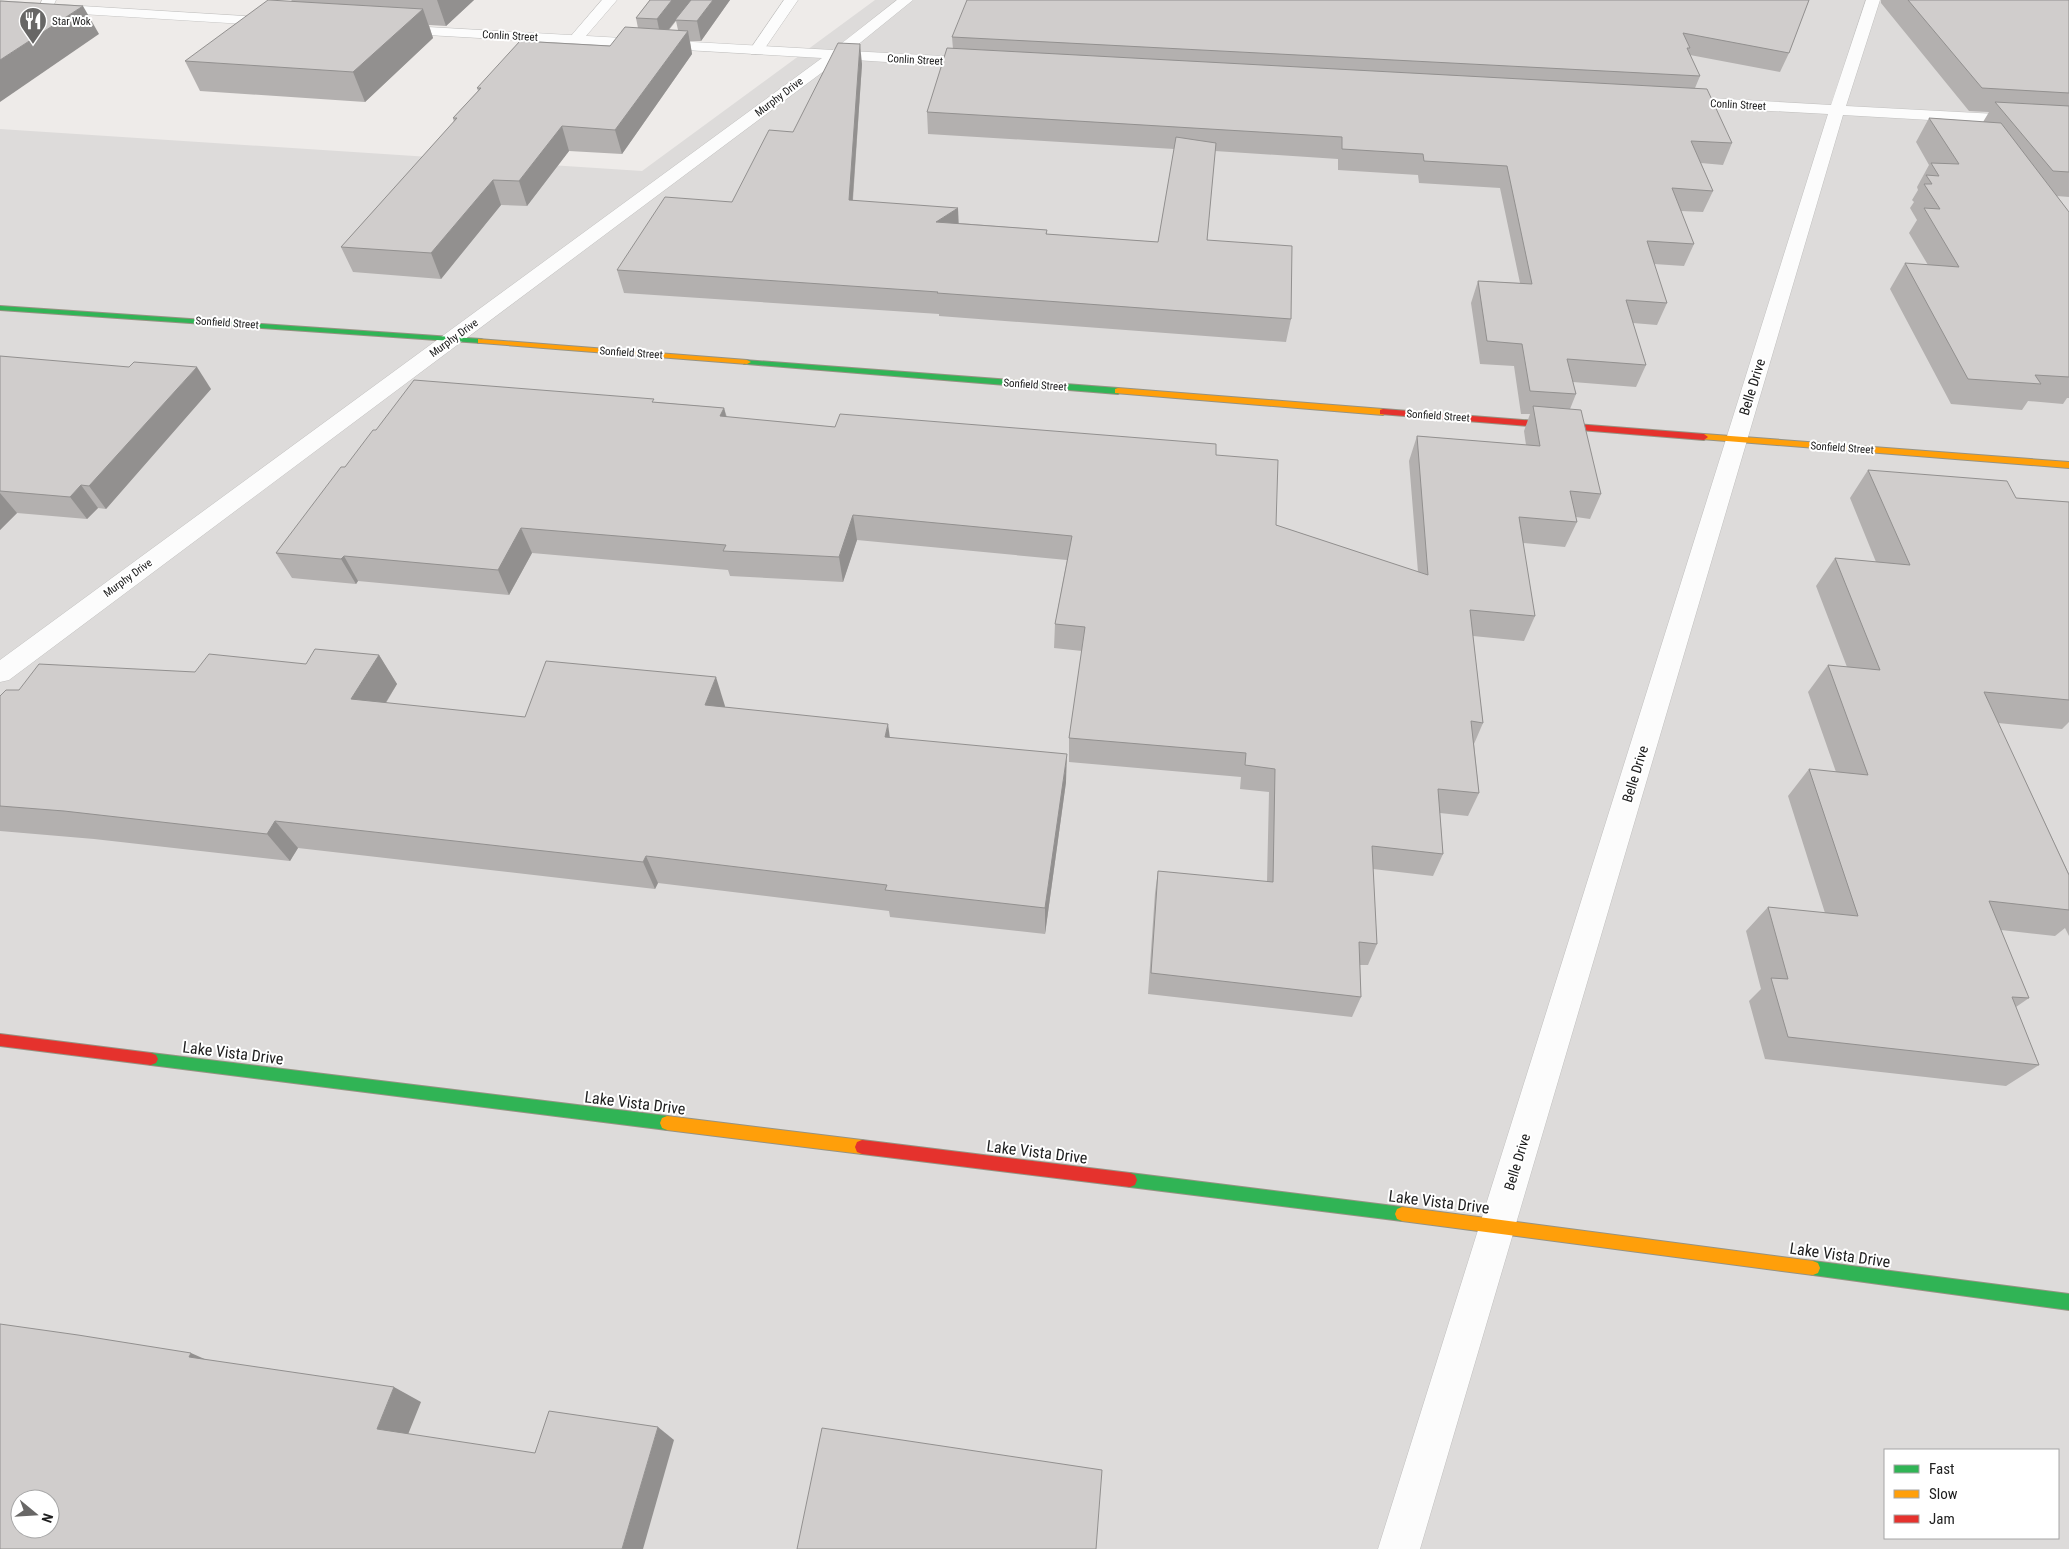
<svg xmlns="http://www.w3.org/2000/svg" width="2069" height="1549" font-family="'Roboto Condensed',sans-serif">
<rect width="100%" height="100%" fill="#eeebe9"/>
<path fill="#dddbda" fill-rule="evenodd" d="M875,0H2069V1549H0V129L642,171ZM1885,1450H2058V1538H1885ZM20,1499H50V1529H20Z"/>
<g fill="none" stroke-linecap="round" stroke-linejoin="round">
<defs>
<g id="lane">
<polygon points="42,0 56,0 51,11 41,11 39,8"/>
<polygon points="602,0 617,0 580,43 570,43 568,40 570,37"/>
<polygon points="784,0 798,0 761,54 751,54 749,51"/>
</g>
<g id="street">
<polygon points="897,0 913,0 850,51 979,58 984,60 987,63 984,66 979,68 840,59 9,680 0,682 0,660 822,58 393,33 388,32 386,29 388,26 393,25 833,50"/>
<polygon points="1866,0 1880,0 1846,106 2069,118 2069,128 1843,115 1420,1549 1378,1549 1828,114 1676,106 1670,104 1668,101 1670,98 1676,96 1831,105"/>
<polygon points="0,1 278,18 283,19 285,22 283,25 278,26 0,9"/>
</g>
<g id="fast">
<polygon points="0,306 481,339 485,341 481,343 0,310"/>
<polygon points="744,360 1118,388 1122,391 1118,394 747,364 744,364"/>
<polygon points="151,1053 667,1116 672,1118 674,1123 672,1128 667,1130 151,1065 146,1063 144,1059 146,1055"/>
<polygon points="1130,1173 1402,1207 1407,1209 1409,1214 1407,1219 1402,1221 1130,1187 1125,1185 1123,1180 1125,1175"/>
<polygon points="1813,1261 2069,1294 2069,1310 1813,1275 1808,1273 1806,1268 1808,1263"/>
</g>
<g id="slow">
<polygon points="478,339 747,360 751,362 747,364 481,343 478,343"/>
<polygon points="1118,388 1383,409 1387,412 1383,415 1115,393 1115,389"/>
<polygon points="1704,434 2069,462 2069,468 1701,439 1701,435"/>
<polygon points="667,1116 862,1140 867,1142 869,1147 867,1152 862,1154 667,1130 662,1128 660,1123 662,1118"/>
<polygon points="1402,1207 1813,1261 1818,1263 1820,1268 1818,1273 1813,1275 1402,1221 1397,1219 1395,1214 1397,1209"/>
</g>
<g id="jam">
<polygon points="1383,409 1704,434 1708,437 1704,440 1380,414 1380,410"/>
<polygon points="0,1034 151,1053 156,1055 158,1059 156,1063 151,1065 0,1046"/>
<polygon points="862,1140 1130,1173 1135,1175 1137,1180 1135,1185 1130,1187 862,1154 857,1152 855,1147 857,1142"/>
</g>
</defs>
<use href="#lane" stroke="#c1c0bf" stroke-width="1"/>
<use href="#street" stroke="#c1c0bf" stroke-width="1"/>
<use href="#fast" stroke="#969383" stroke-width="2"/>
<use href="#slow" stroke="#969383" stroke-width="2"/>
<use href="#jam" stroke="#969383" stroke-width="2"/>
<use href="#lane" fill="#fcfcfc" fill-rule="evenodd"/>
<use href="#street" fill="#fcfcfc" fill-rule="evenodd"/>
<use href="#fast" fill="#30b455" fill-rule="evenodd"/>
<use href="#slow" fill="#ff9f0a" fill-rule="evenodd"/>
<use href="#jam" fill="#e5322d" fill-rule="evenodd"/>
</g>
<g fill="#b3b0af" fill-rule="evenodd">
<polygon points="291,0 474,0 446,26 429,25 433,38 365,102 200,91 185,61 292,1"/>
<path d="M650,0H730L701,41H690L692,54L622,154L569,151L527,206L501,205L441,279L353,272L341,247L454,122L453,118L478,91L477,88L610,46L638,28L636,18ZM676,21L678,30H669Z"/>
<polygon points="1809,0 1789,53 1780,72 1690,55 1700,76 1695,88 1732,143 1723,165 1701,163 1713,191 1703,212 1681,211 1694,244 1684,266 1654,264 1667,303 1657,325 1633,323 1646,365 1636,387 1573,382 1576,394 1570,409 1601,494 1590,519 1576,517 1577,522 1565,547 1523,543 1535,616 1524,641 1473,636 1483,723 1474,744 1479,793 1468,816 1440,813 1443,854 1433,876 1373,869 1377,944 1368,965 1360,965 1361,997 1352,1017 1148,994 1155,893 1158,871 1267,882 1269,792 1240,789 1241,777 1069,762 1069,738 1082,651 1054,648 1055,624 1067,560 857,540 843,582 730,576 728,570 532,553 509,595 358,581 356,584 292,578 276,553 345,467 376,430 655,402 724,408 727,417 835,427 1216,455 1276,525 1418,572 1409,461 1417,436 1526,445 1524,431 1530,414 1521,414 1514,366 1480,364 1471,303 1478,281 1520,283 1500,188 1419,183 1418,175 1338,170 1338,159 1215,151 1207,240 1291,319 1286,342 939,316 939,314 624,293 617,270 732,202 793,132 862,64 853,200 959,223 1047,230 1047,234 1158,242 1174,149 928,134 927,112 953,49 952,37"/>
<polygon points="1881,0 2069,0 2069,197 2057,196 2069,212 2069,398 2067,398 2063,404 2028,401 2022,410 1951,404 1890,289 1905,263 1928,265 1909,233 1917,220 1910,208 1914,202 1912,200 1918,190 1917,187 1929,165 1916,142 1929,118 1983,122 1989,112 1969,111 1881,3"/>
<polygon points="0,356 211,389 106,509 98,508 87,519 17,513 0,530"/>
<polygon points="1868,470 2016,498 2069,502 2069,722 2062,729 1998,723 2069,874 2069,936 2065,928 2055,936 2001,930 2029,998 2016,1007 2039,1065 2006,1086 1765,1059 1749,1001 1761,989 1746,931 1768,907 1825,913 1788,796 1809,769 1836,772 1808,692 1828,665 1847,667 1816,586 1835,558 1876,562 1850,498"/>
<polygon points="379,655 397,684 386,703 525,717 725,706 725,707 890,737 1066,782 1045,934 890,917 889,911 658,883 655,889 298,848 290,861 94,839 0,831 0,696 19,690 195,672 306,664"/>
</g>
<g fill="#92908f">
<polygon points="437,0 474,0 446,26"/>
<polygon points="672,0 692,0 661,39 657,19"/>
<polygon points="713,0 730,0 701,41 697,21"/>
<polygon points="83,6 99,34 0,102 0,60"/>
<polygon points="423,9 433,38 365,102 353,72"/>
<polygon points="688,31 692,54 622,154 615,130"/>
<polygon points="860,44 862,64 851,222 849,200"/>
<polygon points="562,126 569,151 527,206 519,181"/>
<polygon points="493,180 501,205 441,279 431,253"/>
<polygon points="958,208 959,230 936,222"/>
<polygon points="197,367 211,389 106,509 89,486"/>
<polygon points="724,408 730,433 720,416"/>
<polygon points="81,485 98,508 87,519 70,497"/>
<polygon points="0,493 17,513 0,530"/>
<polygon points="853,515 857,540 843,582 839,557"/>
<polygon points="521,528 532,553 509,595 498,570"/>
<polygon points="344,556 358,581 356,584 341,559"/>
<polygon points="379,655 397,684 370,728 351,699"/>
<polygon points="716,677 725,706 714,734 705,705"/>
<polygon points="888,724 892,753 885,737"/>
<polygon points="1067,754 1066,782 1045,934 1045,908"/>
<polygon points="275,821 298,848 290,861 267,834"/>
<polygon points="646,856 658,883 655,889 643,862"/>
<polygon points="191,1353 227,1369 189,1357"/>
<polygon points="394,1387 421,1402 405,1442 377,1429"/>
<polygon points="658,1427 674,1440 643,1549 622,1549"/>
</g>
<g fill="#d0cdcc" stroke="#92908f" fill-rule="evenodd">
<polygon points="268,0 269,0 423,9 353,72 185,61"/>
<polygon points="650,0 672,0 657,19 636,18"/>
<polygon points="691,0 713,0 697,21 675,20"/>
<polygon points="967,0 1809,0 1789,53 1683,33 1690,48 1687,48 1700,76 952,37"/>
<polygon points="1908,0 2069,0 2069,93 1982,88"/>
<polygon points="0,1 83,6 0,60"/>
<polygon points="625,27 688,31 615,130 562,126 519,181 493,180 431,253 341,247 457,118 453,118 481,88 477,88 520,41 610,46"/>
<polygon points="838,43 860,44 849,200 958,208 936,222 1047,230 1046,234 1158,242 1176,137 1216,143 1207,240 1292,246 1291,319 937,293 938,292 617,270 665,197 732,202 769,130 793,132"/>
<polygon points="947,48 1707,89 1732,143 1691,141 1713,191 1672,188 1694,244 1647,241 1667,303 1626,300 1646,365 1567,359 1576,394 1530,391 1522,344 1487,341 1478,281 1532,284 1507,166 1424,161 1423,154 1342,149 1342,137 927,112"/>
<polygon points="1995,102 2069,106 2069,172 2053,171"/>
<polygon points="1929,118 2001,123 2069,212 2069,377 2035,375 2041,384 1968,379 1905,263 1959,267 1924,208 1940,209 1924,184 1932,184 1926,175 1939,176 1931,163 1959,164"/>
<polygon points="0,356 129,367 134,362 197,367 89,486 81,485 70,497 0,491"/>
<polygon points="414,380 654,399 652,402 724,408 720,416 835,427 840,414 1216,444 1216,455 1278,460 1276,525 1428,575 1417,436 1540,446 1533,406 1581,410 1601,494 1570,491 1577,522 1519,517 1535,616 1470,610 1483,723 1471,721 1479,793 1438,789 1443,854 1372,846 1377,944 1359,942 1361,997 1151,973 1158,871 1273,882 1275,769 1245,765 1246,753 1069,738 1085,627 1055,624 1072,536 853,515 839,557 723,551 726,545 521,528 498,570 344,556 341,559 276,553 341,467 345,467 373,430 376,430"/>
<polygon points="1868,470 2007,481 2016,498 2069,502 2069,700 1984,692 2069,875 2069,910 1989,901 2029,998 2012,997 2039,1065 1788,1037 1771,978 1788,979 1768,907 1858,916 1809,769 1868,775 1828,665 1880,670 1835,558 1910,565"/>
<polygon points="315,649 379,655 351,699 525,717 546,661 716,677 705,705 888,724 885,737 1067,754 1045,908 885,890 887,885 646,856 643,862 275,821 267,834 64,811 0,806 0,696 6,690 19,690 39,664 195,672 209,654 306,664"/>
<path d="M0,1324L78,1335L191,1353L189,1357L394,1387L377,1429L535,1453L549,1411L658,1427L622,1549H0ZM20,1499H50V1529H20Z"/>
<polygon points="822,1428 1102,1470 1096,1549 797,1549"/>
</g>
<defs>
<symbol id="restaurant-pin" viewBox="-11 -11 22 30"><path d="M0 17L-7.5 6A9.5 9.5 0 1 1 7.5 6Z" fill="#686766" stroke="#fff"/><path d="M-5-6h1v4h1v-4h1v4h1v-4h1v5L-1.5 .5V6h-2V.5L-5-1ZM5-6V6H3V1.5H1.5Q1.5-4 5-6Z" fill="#fff"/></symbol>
</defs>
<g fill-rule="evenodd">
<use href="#restaurant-pin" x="17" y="5" width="32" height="43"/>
</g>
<g text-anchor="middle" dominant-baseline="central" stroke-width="4" stroke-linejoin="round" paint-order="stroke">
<g font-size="11" fill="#202020" stroke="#fff" text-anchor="start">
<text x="52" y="21">Star Wok</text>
</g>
<g font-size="11" fill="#202020" stroke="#fff">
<text transform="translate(510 36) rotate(3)">Conlin Street</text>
<text transform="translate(915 60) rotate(3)">Conlin Street</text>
<text transform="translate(779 97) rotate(-37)">Murphy Drive</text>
<text transform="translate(1738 105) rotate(3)">Conlin Street</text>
<text transform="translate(227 323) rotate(4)">Sonfield Street</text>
<text transform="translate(454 338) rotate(-36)">Murphy Drive</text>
<text transform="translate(631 353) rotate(4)">Sonfield Street</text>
<text transform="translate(1035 385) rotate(4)">Sonfield Street</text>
<text transform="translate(1438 416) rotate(4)">Sonfield Street</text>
<text transform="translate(1842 448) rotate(4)">Sonfield Street</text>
<text transform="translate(128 578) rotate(-36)">Murphy Drive</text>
</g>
<g font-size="14" fill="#202020" stroke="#fff">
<text transform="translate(1752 387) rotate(-73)">Belle Drive</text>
<text transform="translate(1635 774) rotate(-73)">Belle Drive</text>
<text transform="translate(1517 1162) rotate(-73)">Belle Drive</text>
</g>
<g font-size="16" fill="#202020" stroke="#fff">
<text transform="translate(233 1053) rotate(7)">Lake Vista Drive</text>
<text transform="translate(635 1103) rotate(7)">Lake Vista Drive</text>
<text transform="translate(1037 1152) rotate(7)">Lake Vista Drive</text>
<text transform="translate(1439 1202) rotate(7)">Lake Vista Drive</text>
<text transform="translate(1840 1255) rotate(8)">Lake Vista Drive</text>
</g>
</g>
<rect x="1884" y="1449" width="175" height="90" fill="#ffffff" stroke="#a6a6a6"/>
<rect x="1894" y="1465" width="25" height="8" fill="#30b455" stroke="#a6a6a6"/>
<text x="1929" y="1474" font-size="15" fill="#202020">Fast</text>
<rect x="1894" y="1490" width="25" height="8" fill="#ff9f0a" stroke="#a6a6a6"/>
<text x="1929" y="1499" font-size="15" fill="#202020">Slow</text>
<rect x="1894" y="1515" width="25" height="8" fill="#e5322d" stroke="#a6a6a6"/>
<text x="1929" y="1524" font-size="15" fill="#202020">Jam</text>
<g transform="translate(35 1514) rotate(108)"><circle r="24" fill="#ffffff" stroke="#a6a6a6"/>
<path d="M0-4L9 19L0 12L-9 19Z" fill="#686766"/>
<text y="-8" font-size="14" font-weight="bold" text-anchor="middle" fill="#202020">N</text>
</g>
</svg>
